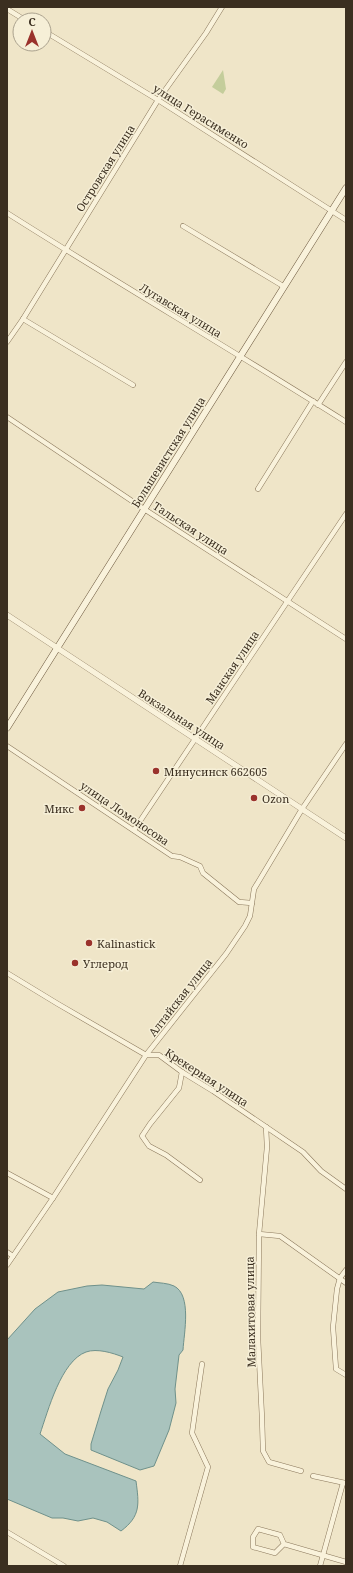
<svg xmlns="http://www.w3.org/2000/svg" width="353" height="1573" font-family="'Noto Serif',serif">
<rect width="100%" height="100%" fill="#efe5c8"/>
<polygon fill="#c4cd9b" points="223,70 226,89 223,94 212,87"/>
<path fill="#a9c3bd" stroke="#6f918b" d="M153,1282C159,1283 168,1283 174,1286C192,1295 184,1333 183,1350L179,1355L175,1389L176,1403L169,1430L154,1466L140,1470L91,1450V1444L101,1411L108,1389L118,1370L123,1357C113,1353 97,1348 86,1352C61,1361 48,1411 40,1434L65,1454L136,1481C139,1504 141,1516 121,1531L107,1522L93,1518L78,1521L63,1518H52L7,1499V1340L35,1309L58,1292L87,1286L102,1285L144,1289Z"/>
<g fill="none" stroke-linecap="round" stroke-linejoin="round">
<defs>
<g id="minor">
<polyline points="7,9 25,20"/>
<polyline points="44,31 158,100 346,220"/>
<path d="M7,213C119,284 234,351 346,422"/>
<polyline points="183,226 283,286"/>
<polyline points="23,319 133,385"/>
<polyline points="7,342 23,319 158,100 206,33 222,7"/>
<polyline points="318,405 346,362"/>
<polyline points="7,417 144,509 346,639"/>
<polyline points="258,489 313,401"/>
<polyline points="7,746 172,856 180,857 200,866 203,873 239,902 252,903"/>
<polyline points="134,830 346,514"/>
<polyline points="7,973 58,1004 146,1055 159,1055 182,1072 213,1091 303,1152 321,1171 346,1189"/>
<polyline points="182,1072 179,1088 150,1124 142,1136 149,1146 166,1155 200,1180"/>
<polyline points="266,1127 267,1147 259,1234 258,1338 262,1418 263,1451 269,1462 301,1471"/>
<polyline points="7,1173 53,1198"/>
<polyline points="259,1234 280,1236 346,1283"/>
<polyline points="7,1252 13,1256"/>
<polyline points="7,1265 53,1198 146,1055 226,954 245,926 250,916 254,889 302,809 346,744"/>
<polyline points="346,1270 340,1278 337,1289 333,1327 336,1369 346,1375"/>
<polyline points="313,1476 345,1483"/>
<polyline points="7,1532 64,1566"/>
<polyline points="284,1544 275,1553 253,1547 253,1537 258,1529 280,1535 284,1544 346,1562"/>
<polyline points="180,1566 208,1467 192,1433 202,1364"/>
<polyline points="320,1566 343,1483"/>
</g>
<polyline id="tertiary" points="7,615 346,838"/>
<polyline id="secondary" points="7,728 346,188"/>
</defs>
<use href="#minor" stroke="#8b785c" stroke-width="5.5"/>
<use href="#tertiary" stroke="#8b785c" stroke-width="6"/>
<use href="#secondary" stroke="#6d593f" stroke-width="7"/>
<use href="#minor" stroke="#f9f2db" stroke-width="4.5"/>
<use href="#tertiary" stroke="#f9f2db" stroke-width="5.5"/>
<use href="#secondary" stroke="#f9f2db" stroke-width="6"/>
</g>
<g fill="#9a322c" stroke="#f6efd7" stroke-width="1.5">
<circle cx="156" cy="771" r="4"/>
<circle cx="254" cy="798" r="4"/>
<circle cx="82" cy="808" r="4"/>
<circle cx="89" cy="943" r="4"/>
<circle cx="75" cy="963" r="4"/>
</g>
<g text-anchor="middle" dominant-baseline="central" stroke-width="3" stroke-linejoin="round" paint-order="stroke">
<g font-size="11" fill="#3b2f20" stroke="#f6efd7">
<text transform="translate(201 116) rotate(32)">улица Герасименко</text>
<text transform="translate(105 168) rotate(-58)">Островская улица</text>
<text transform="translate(181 310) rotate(31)">Лугавская улица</text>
<text transform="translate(168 452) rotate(-58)">Большевистская улица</text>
<text transform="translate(191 528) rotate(33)">Тальская улица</text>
<text transform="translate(232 667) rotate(-56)">Манская улица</text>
<text transform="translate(182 719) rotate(33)">Вокзальная улица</text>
<text transform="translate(125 813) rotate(34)">улица Ломоносова</text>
<text transform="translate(180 997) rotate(-52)">Алтайская улица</text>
<text transform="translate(207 1077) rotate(33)">Крекерная улица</text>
<text transform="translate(250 1312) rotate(-91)">Малахитовая улица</text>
</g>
<g font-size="11" fill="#3b2f20" stroke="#f6efd7" text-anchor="start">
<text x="164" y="771">Минусинск 662605</text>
<text x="262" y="798">Ozon</text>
<text x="74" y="808" text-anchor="end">Микс</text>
<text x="97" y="943">Kalinastick</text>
<text x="83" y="963">Углерод</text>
</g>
</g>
<rect width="353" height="1573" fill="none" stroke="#3b2f20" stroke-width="16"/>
<g transform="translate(32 32)"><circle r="19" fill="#f6efd7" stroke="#aba28e"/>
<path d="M0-3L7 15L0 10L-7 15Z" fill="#9a322c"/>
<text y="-6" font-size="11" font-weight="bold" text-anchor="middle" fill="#3b2f20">С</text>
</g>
</svg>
